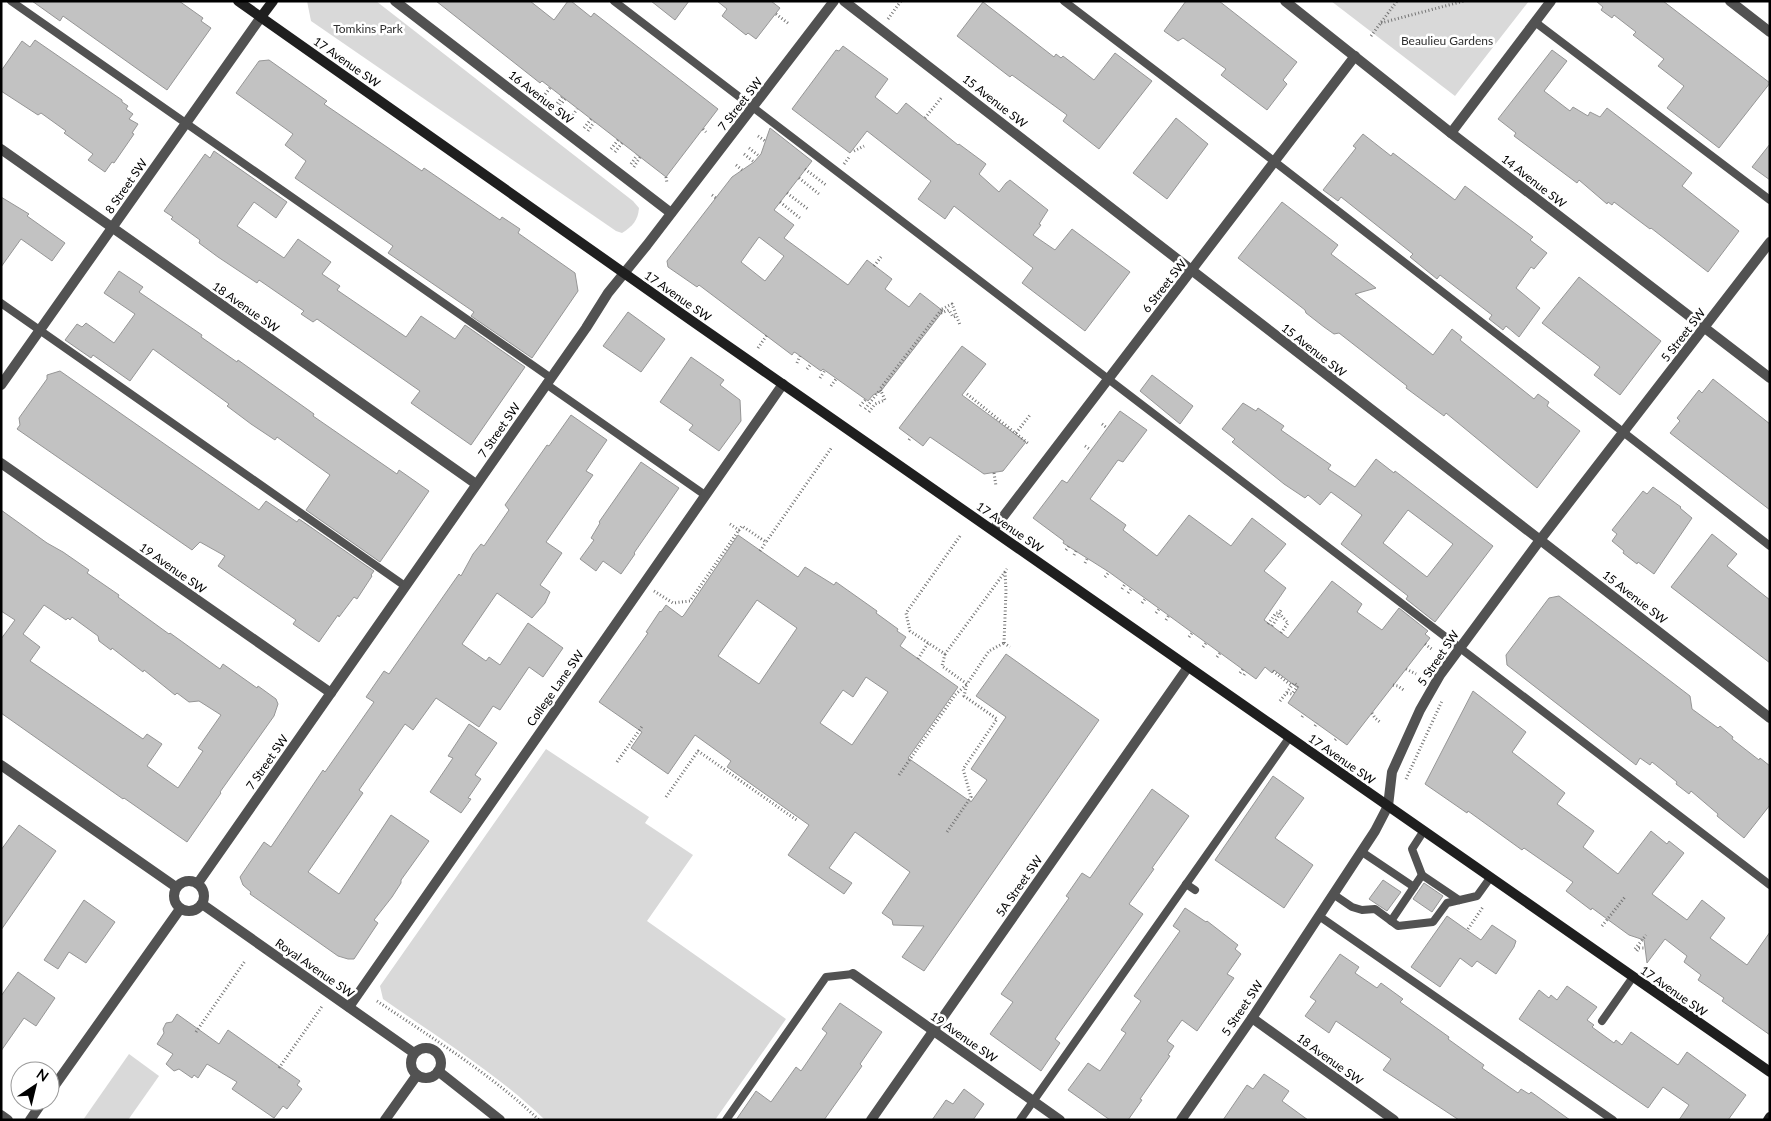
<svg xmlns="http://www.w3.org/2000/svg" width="1771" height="1121" font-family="Lato,sans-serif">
<rect width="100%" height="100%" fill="#fff"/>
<g fill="#d9d9d9">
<path d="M307,1H376L633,201L639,208C638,220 633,226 622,233L616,231L311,21Z"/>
<polygon points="1331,1 1529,1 1455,96"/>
<path d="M546,749L649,817L645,823L693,855L647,921L786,1019L715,1120H545C498,1074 437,1037 383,999L380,986Z"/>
<polygon points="129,1054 159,1076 128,1120 83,1120"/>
</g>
<g fill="#c2c2c2" stroke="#969696" fill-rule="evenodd">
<polygon points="32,1 179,1 203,18 201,21 211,28 167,90 63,16 60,21"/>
<polygon points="436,1 530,1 554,20 568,1 571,1 591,17 594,13 718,109 666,177 542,81 540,83"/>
<polygon points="651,1 689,1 675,20"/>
<polygon points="717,1 771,1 780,8 756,39 748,33 746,35 722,16 727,9"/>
<polygon points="1186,1 1219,1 1297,62 1283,80 1287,84 1267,110 1221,75 1226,69 1183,38 1178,41 1164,31"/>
<polygon points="1596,1 1663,1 1770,83 1719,148 1667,108 1684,86 1658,66 1664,59 1633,35 1636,32 1614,15 1612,18 1601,10 1603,7"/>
<polygon points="983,2 1054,57 1056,54 1061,58 1063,56 1094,80 1115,53 1152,81 1099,149 1063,121 1067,115 1012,75 1010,77 957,36"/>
<polygon points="35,40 122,100 122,102 128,106 126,109 133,114 129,119 138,124 132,133 134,134 114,163 112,162 105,172 88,160 93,154 64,133 66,131 41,113 38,115 1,91 1,71 22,41 30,47"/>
<polygon points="843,46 888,79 875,97 897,114 906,103 958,145 959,144 986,164 979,174 999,192 1006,183 1010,180 1048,210 1039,224 1041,225 1033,235 1055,250 1072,229 1130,272 1085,331 1022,283 1033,268 954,206 945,219 918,199 931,181 867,131 850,153 792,109 836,50 839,51"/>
<polygon points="1552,50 1567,61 1544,91 1570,111 1573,107 1588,116 1590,112 1600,117 1607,108 1692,173 1682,186 1739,231 1708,272 1651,228 1650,229 1614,202 1612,205 1608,202 1607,204 1579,180 1577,183 1514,136 1516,133 1498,119"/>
<polygon points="269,60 327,101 324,104 422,171 424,168 500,220 502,217 520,229 518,233 575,273 578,291 532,358 471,316 474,312 388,253 393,246 295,178 306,161 285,145 293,134 236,93 259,61"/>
<polygon points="1176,118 1208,144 1167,199 1133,173"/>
<path d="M770,128L812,161L774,210L794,225L784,238L848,285L867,260L892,279L885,289L909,307L920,293L943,311L881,391L873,395L868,401L823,369L821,371L796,353L794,352L792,355L699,285L697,287L668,267L667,261L732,177L754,162L761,154ZM759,237L784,256L765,281L741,262Z"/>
<polygon points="1363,134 1391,156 1393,153 1455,200 1465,186 1533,237 1530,240 1547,253 1534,269 1531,267 1516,288 1540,308 1519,337 1506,326 1503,330 1489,319 1492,315 1440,275 1437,279 1410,257 1413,254 1341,197 1338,201 1323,190 1356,148 1353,146"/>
<polygon points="1770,144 1770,180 1752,167"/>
<polygon points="214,151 287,202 276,218 254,202 237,226 284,258 298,239 331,262 322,274 340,286 337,290 406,337 421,316 455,339 465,325 525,367 471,445 411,403 420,391 317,319 313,322 301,314 304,311 259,280 257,283 218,257 199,243 200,240 171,219 173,217 164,211 205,154 210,158"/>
<polygon points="1,197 29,214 27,216 65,243 52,261 21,239 1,267"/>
<polygon points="1282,202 1338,245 1331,254 1376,288 1355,294 1433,355 1452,329 1462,337 1460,340 1534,399 1538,394 1549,402 1547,406 1580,431 1537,488 1446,413 1444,416 1406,388 1407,386 1339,333 1334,334 1324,327 1306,313 1305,310 1238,258"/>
<polygon points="119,271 143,287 139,292 202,335 201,337 237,362 238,360 314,414 313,416 397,474 399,470 429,491 380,562 306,510 330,475 277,437 275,440 251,424 227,406 229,404 153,349 130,381 93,355 91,358 65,340 77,324 82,327 86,323 114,343 135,314 104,293"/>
<polygon points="1579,277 1661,341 1620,395 1594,375 1600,367 1542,323"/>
<polygon points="628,312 665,339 641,372 603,346"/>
<polygon points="962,346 986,364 962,395 1026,442 1003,471 984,474 930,437 923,446 899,428"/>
<polygon points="691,357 724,380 720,385 740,400 741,421 719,451 689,430 693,425 660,402"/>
<polygon points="60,371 259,510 266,501 297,522 299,519 374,571 371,575 372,576 357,599 354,597 339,617 338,615 319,642 293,624 296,620 218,566 225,556 200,542 192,550 17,429 20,425 19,418 47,379 47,375"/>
<polygon points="1152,375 1193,406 1180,424 1140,391"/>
<polygon points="1713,379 1770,424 1770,510 1670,433 1680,421 1677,418 1699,390 1702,393"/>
<path d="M1243,403L1256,411L1258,408L1284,426L1281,430L1331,465L1328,469L1355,487L1376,459L1394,473L1395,471L1493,546L1435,622L1406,599L1408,596L1341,544L1362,515L1331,492L1320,505L1308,495L1305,498L1284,484L1232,442L1235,439L1222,429ZM1408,510L1453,544L1427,577L1383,543Z"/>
<polygon points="1120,411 1147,430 1123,462 1118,460 1090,499 1126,525 1123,530 1157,556 1189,515 1231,546 1252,518 1286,544 1264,571 1286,588 1264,620 1288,638 1332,581 1362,604 1357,612 1382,630 1399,608 1428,631 1425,634 1430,638 1347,745 1288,703 1298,688 1274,670 1272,673 1265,667 1256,679 1109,572 1063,543 1064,541 1033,518 1062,480 1067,483"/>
<polygon points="571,415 607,440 586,471 593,475 546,542 562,553 540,585 550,592 545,603 532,618 497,593 462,644 486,661 489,657 500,665 528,623 563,648 543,677 529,667 500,710 493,706 479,727 436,698 413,730 405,724 359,790 363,793 308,872 339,894 391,815 429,841 401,880 401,883 392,897 374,920 378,923 354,959 348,959 338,956 250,894 251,892 243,885 240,877 264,842 271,847 323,770 325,772 374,702 366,697 384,671 389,674 459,574 461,576 473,554 481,544 484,546 509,510 505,505 547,445 549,446"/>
<polygon points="641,462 679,488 634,553 635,554 621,574 603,561 596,571 580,559 594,540 591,538 600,523 599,522"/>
<polygon points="1653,487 1681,507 1680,508 1692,518 1654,574 1638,562 1637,564 1623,553 1624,551 1612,541 1617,534 1612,530 1643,491 1647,494"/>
<path d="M1,510L47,543L63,552L89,570L87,573L119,595L118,597L169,634L170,633L220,669L223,664L257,688L258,686L276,699L278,704L274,716L220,792L221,793L187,842L124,798L123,799L1,713V639L15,620L1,611ZM44,605L66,620L68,618L70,620L72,617L98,636L99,641L111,650L112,648L143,672L144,670L175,695L177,693L189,702L199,701L221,715L198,748L203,751L178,788L147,766L162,744L147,734L143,739L30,661L40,647L23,634Z"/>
<polygon points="1712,534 1737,554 1727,566 1770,600 1770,663 1671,587"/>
<path d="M738,535L798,577L805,567L834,585L836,582L877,611L876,613L898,629L897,631L906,637L900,646L958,687L908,758L971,802L987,780L971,769L1006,717L976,696L1006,654L1099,720L924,971L902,957L924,926L893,925L892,920L882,913L910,872L855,832L829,868L852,883L844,894L788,855L809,825L727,767L731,761L695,735L668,774L631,748L642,732L599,702L648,633L646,632L660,611L661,612L666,605L682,617L684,615ZM757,600L797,628L759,684L718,656ZM866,677L888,692L852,745L820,723L843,690L853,697Z"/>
<polygon points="1559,596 1690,696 1692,709 1718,728 1720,726 1733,737 1732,739 1759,760 1760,758 1770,766 1770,805 1744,838 1717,816 1718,814 1691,791 1689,794 1676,784 1677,782 1652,762 1650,765 1640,758 1636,765 1507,665 1506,655 1549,598"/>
<polygon points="1473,691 1526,732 1512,752 1565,793 1557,804 1594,831 1583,847 1618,874 1651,831 1667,844 1669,841 1684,853 1652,894 1687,920 1702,900 1725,918 1710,938 1747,965 1770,932 1770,1035 1722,1001 1724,998 1698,980 1701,975 1684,962 1687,956 1665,939 1647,963 1644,940 1629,935 1592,908 1591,910 1566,891 1573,882 1524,848 1522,850 1468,811 1467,813 1425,784"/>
<polygon points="469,724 497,743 475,775 481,779 468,798 471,799 461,813 430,792 453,758 448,756"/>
<polygon points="1273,776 1304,798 1275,838 1313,865 1284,908 1215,860"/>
<polygon points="1152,789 1189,816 1152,868 1154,869 1129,904 1143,914 1055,1039 1060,1043 1041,1071 990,1034 1013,1002 1001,994 1069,898 1066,896 1082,873 1090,878"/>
<polygon points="19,825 56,851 1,930 1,850"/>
<polygon points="1383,880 1401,892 1387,911 1369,899"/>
<polygon points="1424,883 1443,896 1432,912 1413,899"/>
<polygon points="84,900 115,922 86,963 69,952 58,969 44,960"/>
<polygon points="1185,908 1206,922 1207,921 1238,945 1235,949 1241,954 1227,974 1234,978 1197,1031 1182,1020 1167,1041 1174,1046 1168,1055 1170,1056 1140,1099 1142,1100 1128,1120 1110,1120 1068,1090 1088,1063 1100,1071 1126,1033 1121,1030 1141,1001 1134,996 1180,931 1173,926"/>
<polygon points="1447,916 1481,940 1492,925 1516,941 1514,947 1496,974 1477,961 1472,967 1460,958 1440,987 1411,967"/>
<polygon points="1340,954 1359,967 1355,973 1377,988 1381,983 1403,999 1400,1002 1449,1037 1448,1039 1484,1065 1482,1068 1518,1093 1521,1089 1529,1094 1531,1092 1570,1120 1459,1120 1383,1070 1391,1059 1336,1021 1329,1033 1305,1016 1316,1001 1310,997"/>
<polygon points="18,972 55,998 36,1026 24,1018 1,1051 1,996"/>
<polygon points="1567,986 1597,1007 1587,1020 1594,1025 1592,1027 1614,1043 1616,1040 1622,1045 1631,1032 1678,1065 1687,1052 1746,1095 1728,1120 1679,1120 1689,1105 1663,1087 1648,1108 1519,1019 1539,990 1549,998 1551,995 1557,1000"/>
<polygon points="840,1003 882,1032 860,1064 862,1066 824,1120 736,1120 756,1091 771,1102 796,1067 801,1071 827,1033 822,1029"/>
<polygon points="177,1014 219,1044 228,1030 300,1081 297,1085 302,1089 287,1109 283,1106 274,1118 232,1089 237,1082 207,1064 198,1078 194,1075 192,1078 179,1069 174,1071 166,1064 173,1054 157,1044 164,1033 163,1029 166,1023 172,1022"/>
<polygon points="1264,1074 1289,1091 1282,1101 1308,1120 1223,1120 1247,1085 1253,1089"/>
<polygon points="964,1089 984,1104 973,1120 932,1120 946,1100 953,1104"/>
</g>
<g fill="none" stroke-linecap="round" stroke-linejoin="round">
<g stroke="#747474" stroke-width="3" stroke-dasharray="1 2.5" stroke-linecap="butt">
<polyline points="776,14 789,24"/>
<polyline points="888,19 901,1"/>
<polyline points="1381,23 1464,1"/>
<polyline points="1371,36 1397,1"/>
<polyline points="543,97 550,88"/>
<polyline points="555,106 562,97"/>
<polyline points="558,108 565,99"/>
<polyline points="571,118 577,109"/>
<polyline points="925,118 942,97"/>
<polyline points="584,128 591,119"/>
<polyline points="703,129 706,132"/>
<polyline points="588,131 594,122"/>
<polyline points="758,136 765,141"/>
<polyline points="749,148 759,156"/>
<polyline points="611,149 618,140"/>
<polyline points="854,151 864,146"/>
<polyline points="615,152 622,143"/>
<polyline points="744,154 754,162"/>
<polyline points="631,164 637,155"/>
<polyline points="844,164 850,156"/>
<polyline points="736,165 742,170"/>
<polyline points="634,167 640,157"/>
<polyline points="805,169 826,185"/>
<polyline points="666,177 667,183"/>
<polyline points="799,178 819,194"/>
<polyline points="787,193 808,209"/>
<polyline points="712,195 716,198"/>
<polyline points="780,202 800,218"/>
<polyline points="874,266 881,257"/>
<polyline points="942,309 952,304 960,325"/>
<polyline points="941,313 949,310 953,317 956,316"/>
<polyline points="758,348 767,335"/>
<polyline points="797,363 800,356"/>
<polyline points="807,369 811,364"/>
<polyline points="820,378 825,370"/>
<polyline points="831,386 836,379"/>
<polyline points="967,394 1029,444"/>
<polyline points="860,406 866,399"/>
<polyline points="865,409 879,391"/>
<polyline points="869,412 875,404 885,400 881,391"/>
<polyline points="1102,424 1107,428"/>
<polyline points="1016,433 1030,415"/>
<polyline points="909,440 911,437"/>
<polyline points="1085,446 1091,450"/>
<polyline points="994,473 996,486"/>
<polyline points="730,524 739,530 742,526 766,542 832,447"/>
<polyline points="960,536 906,613 910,631 945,654 1007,569"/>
<polyline points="1066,550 1069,546"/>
<polyline points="760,551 766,542"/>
<polyline points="1074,555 1076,551"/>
<polyline points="1085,563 1087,559"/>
<polyline points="1105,577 1109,572"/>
<polyline points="1122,589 1125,584"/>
<polyline points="654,591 673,603 690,601 739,530"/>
<polyline points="1128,593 1131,589"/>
<polyline points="1142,603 1145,599"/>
<polyline points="1156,613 1159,609"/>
<polyline points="1166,620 1169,615"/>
<polyline points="1268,624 1276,613 1279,613"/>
<polyline points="1272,626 1280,614"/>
<polyline points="1281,633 1288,623 1279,613 1281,610"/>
<polyline points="1189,637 1192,633"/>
<polyline points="1004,643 1006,591 1005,572"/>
<polyline points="1004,643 1010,647"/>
<polyline points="1425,644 1433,650"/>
<polyline points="1203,647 1206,643"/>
<polyline points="945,654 942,666 967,684 989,651 1004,643"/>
<polyline points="1217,657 1220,653"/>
<polyline points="918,659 928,643"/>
<polyline points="1406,669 1416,674"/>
<polyline points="1273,671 1292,686"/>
<polyline points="1240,673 1243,669"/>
<polyline points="1244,675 1246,672"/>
<polyline points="1393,685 1398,686 1405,691"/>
<polyline points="1287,693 1292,694 1298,686 1294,683"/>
<polyline points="1280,701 1294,683"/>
<polyline points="1372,713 1375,718 1381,723"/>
<polyline points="1302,717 1304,714"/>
<polyline points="1315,726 1317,723"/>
<polyline points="1335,740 1337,738"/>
<polyline points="617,762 643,725"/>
<polyline points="899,775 955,695 967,684 964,696 997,719 963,769 971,797 947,832"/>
<polyline points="1406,779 1442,701"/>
<polyline points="666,797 698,751 798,821"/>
<polyline points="1602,926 1625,897"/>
<polyline points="1468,929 1483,907"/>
<polyline points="1635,949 1646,935"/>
<polyline points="1637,951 1639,948 1645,948"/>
<path d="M377,1001C432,1038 491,1074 539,1120"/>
<polyline points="196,1032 245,961"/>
<polyline points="279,1068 323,1005"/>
</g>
<g stroke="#525252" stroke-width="8">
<polyline points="11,1 551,378"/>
<polyline points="614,1 1770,885"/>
<polyline points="1064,1 1257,148 1770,546"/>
<polyline points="1535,22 1770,200"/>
<polyline points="1,303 405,586"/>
<polyline points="546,384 705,495"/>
<polyline points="1362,852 1414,887"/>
<polyline points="1422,875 1412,849 1423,832"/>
<polyline points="1186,884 1195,890"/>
<polyline points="1333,894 1352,907 1362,910 1375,909 1398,926 1433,922 1447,903 1477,896 1490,878"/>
<polyline points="1319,916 1613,1120"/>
<polyline points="1391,921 1422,875 1459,900"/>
<polyline points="1602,1021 1633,977"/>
<polyline points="726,1120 826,977 853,974"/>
<polyline points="1020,1120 1289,738"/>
</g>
<g stroke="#525252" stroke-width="10">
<polyline points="395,1 671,213"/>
<polyline points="844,1 1770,718"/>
<polyline points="1285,1 1451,133 1770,378"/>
<polyline points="1730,1 1770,32"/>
<polyline points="1451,133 1551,1"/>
<polyline points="1,149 476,484"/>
<polyline points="1,463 331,693"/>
<polyline points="993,530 1355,56"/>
<polyline points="1,765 176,887"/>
<circle cx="189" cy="896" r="15"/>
<polyline points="198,883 586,328 608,293 647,245 834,1"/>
<polyline points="202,904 414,1053"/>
<polyline points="853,974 1060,1120"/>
<polyline points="349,1007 783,384"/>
<polyline points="1252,1018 1394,1120"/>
<circle cx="426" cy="1063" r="15"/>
<polyline points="438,1071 500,1120"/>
<polyline points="50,1092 180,909"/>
<polyline points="1,1115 8,1120"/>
<polyline points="30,1120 43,1101"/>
<polyline points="385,1120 417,1075"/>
<polyline points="871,1120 1188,667"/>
</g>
<g stroke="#525252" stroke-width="10">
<polyline points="1,385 261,17"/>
<polyline points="1181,1120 1252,1018 1375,831 1388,806 1392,772 1420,710 1440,675 1540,540 1770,242"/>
</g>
<g stroke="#1f1f1f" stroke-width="10">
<polyline points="238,1 692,321 1770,1072"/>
<polyline points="261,17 273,1"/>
<polyline points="1768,1120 1770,1117"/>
</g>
<polyline stroke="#747474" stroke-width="3" stroke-dasharray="1 2.5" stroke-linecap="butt" points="881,391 880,389 942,309"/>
</g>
<g text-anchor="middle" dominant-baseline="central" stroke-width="5" stroke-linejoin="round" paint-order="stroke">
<g font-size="12" fill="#303030" stroke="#fff">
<text x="368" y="28">Tomkins Park</text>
<text x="1447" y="40">Beaulieu Gardens</text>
</g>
<g font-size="12" fill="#000" stroke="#fff">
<text transform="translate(347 62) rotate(35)">17 Avenue SW</text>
<text transform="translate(541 97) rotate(38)">16 Avenue SW</text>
<text transform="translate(995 101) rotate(38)">15 Avenue SW</text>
<text transform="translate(740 104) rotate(-52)">7 Street SW</text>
<text transform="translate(1534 181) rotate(38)">14 Avenue SW</text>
<text transform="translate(126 186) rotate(-55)">8 Street SW</text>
<text transform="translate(1164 286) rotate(-52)">6 Street SW</text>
<text transform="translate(678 296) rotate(35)">17 Avenue SW</text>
<text transform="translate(246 307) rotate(35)">18 Avenue SW</text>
<text transform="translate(1683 335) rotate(-52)">5 Street SW</text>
<text transform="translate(1314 350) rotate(38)">15 Avenue SW</text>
<text transform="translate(499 430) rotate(-55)">7 Street SW</text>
<text transform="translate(1010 527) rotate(35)">17 Avenue SW</text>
<text transform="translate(173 568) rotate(35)">19 Avenue SW</text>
<text transform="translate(1635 597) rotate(38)">15 Avenue SW</text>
<text transform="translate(1438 658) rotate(-56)">5 Street SW</text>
<text transform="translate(555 688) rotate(-55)">College Lane SW</text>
<text transform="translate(1342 759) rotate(35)">17 Avenue SW</text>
<text transform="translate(267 762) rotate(-55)">7 Street SW</text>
<text transform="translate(1019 886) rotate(-55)">5A Street SW</text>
<text transform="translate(315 968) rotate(35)">Royal Avenue SW</text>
<text transform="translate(1674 991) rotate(35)">17 Avenue SW</text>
<text transform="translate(1242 1008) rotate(-56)">5 Street SW</text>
<text transform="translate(964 1037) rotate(35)">19 Avenue SW</text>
<text transform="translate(1330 1059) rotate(36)">18 Avenue SW</text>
</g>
</g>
<rect width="1771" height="1121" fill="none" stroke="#000000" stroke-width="5"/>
<g transform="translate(35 1086) rotate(35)"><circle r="24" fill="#ffffff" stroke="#999999"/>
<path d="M0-4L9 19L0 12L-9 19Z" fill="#000000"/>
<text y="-8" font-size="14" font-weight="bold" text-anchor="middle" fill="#000000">N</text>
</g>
</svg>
